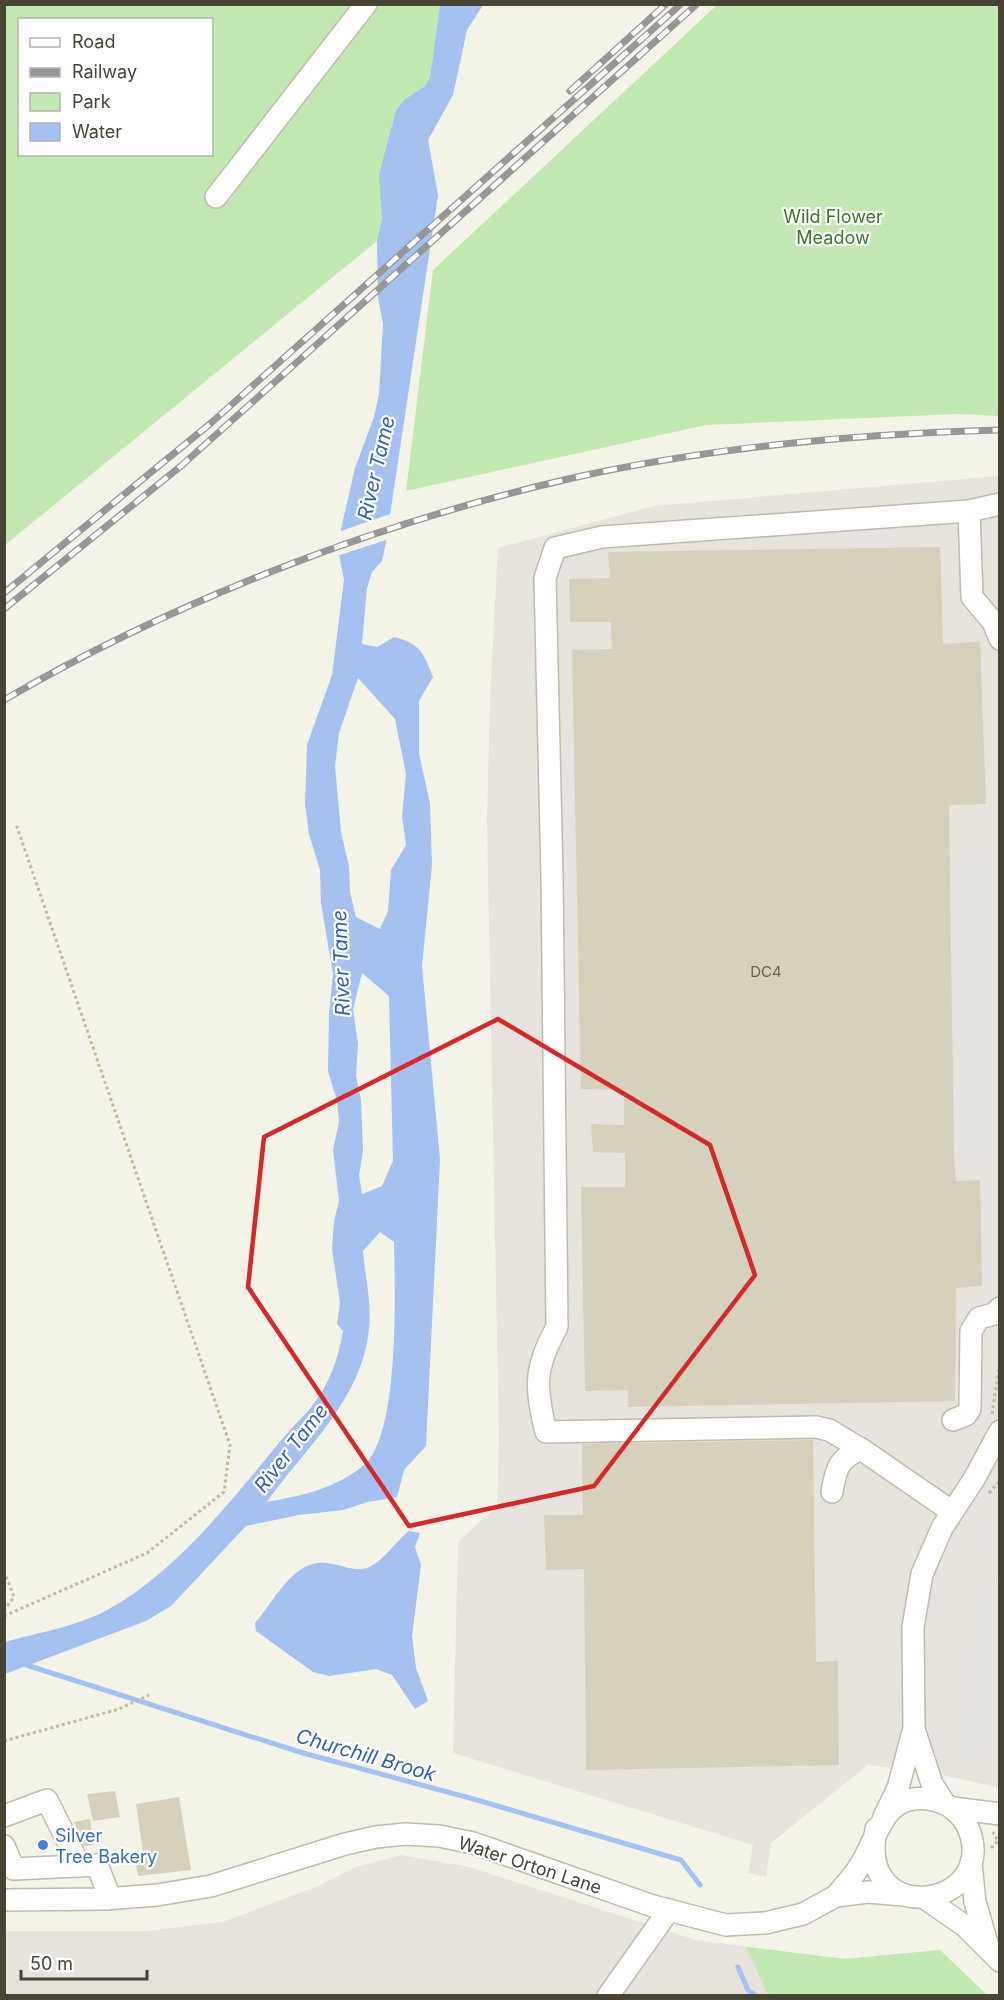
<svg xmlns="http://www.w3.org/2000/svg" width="1004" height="2000" font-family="Inter,sans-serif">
<rect width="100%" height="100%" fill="#f4f3e8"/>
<g fill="#e6e4dc">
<polygon points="999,476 999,1788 939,1774 868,1765 771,1843 766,1877 748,1873 753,1845 453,1753 458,1542 497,1506 499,1439 487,821 490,698 498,548 654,506"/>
<polygon points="401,1855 469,1867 696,1940 845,1959 940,1950 987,1995 5,1995 4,1931 145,1931 223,1922 318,1886 355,1867"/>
</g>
<g fill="#c3e8b1" fill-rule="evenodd">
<polygon points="718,4 999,5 999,416 958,414 706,425 406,491 433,270"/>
<path d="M5,5H440L430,77L425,86L404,100L396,110L385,153L382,218L377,241L5,545ZM20,20H212V154H20Z"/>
<polygon points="746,1947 845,1959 940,1950 987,1995 772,1995 766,1991"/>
</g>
<g fill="#e5e4e0">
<polygon points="999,852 999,1160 954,1159 951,854"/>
<polygon points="980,1180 999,1186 999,1299 984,1298 982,1286"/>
<polygon points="988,1517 999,1519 1000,1747 988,1746 986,1768 957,1765 979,1590 991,1590 995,1564 983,1561"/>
</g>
<g fill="#a4c1f0" fill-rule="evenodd">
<path d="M440,5H483L467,30L453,95L428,140L438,195L386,542L382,561L372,572L367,588L362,644L377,647L394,637C420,643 424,654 433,677L419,701V753L430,804L432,865L422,966L440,1159L426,1446L404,1470L397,1497L368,1502L343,1510L299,1515L246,1526L171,1606L146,1621L5,1674V1642C39,1632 77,1627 109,1609C176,1572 230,1502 278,1444C290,1429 304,1417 315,1402C330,1382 339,1356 343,1331L337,1324L340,1303L332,1249L334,1221L339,1201L333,1150L339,1122L337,1101L328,1071L329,1014L333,974L321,903L320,870L309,834L305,804L307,745L332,675L344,580L339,554L341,529L355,468L374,417L379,394L383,324L378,298L377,241L382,218L379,175L396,110L404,100L425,86L430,77ZM358,678L395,719L406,774L402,816L406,845L391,870L388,911L380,929L356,917L350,892L349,866L341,832L335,766L339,733ZM362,973L389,996L393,1161L382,1186L362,1194L359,1175L363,1151L361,1100L356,1076L358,1044L353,1009ZM380,1232L394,1242C395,1289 400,1434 364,1465C337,1488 301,1496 267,1502C305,1448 362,1400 369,1329C372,1304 365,1276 363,1251Z"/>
<path d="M409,1531L420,1533L415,1547L421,1565L412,1636L416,1668L428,1701L415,1709L392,1675L376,1669L329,1676L313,1672L256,1631L255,1623C274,1602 293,1559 326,1563C339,1564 354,1572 367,1568C383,1562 396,1541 409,1531Z"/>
</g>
<polygon fill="#f4f3e8" points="393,513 389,539 337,556 338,532"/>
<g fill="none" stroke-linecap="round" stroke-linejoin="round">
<g stroke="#a4c1f0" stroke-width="5">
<polyline points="20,1663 303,1753 477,1800 681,1860 700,1885"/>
<polyline points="738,1967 748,1990 756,1996"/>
</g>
</g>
<g fill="#d5d1bd">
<polygon points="940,547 943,644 980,642 986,804 949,805 954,1159 956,1181 980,1180 982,1286 956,1288 955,1401 628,1407 628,1390 585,1391 581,1187 625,1187 625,1153 593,1152 591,1124 624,1125 624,1090 581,1089 572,650 612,649 611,622 570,622 569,579 610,578 608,552"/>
<polygon points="813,1440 816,1662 838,1661 839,1765 586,1770 584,1569 546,1570 544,1515 583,1515 582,1444"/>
<polygon points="115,1791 120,1817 93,1821 87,1794"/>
<polygon points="179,1797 191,1870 138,1876 134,1854 143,1852 136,1804"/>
<polygon points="90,1819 94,1845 84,1846 74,1822"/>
</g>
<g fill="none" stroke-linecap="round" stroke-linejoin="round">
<defs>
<g id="minor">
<polyline points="216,197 366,4"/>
<polyline points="969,511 972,597 993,622 1000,639"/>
<polyline points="953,1420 966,1415 970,1409 971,1331 979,1318 994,1314 1000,1308"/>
<path d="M861,1449L829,1430L816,1427L546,1432C535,1387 534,1368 557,1327L552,876L545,578L555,548L602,537L969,511L1000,504"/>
<path d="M832,1492C836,1468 839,1458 861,1449L951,1511"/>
<polyline points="914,1729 932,1784 943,1801"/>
<polyline points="953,1808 1000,1814"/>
<polyline points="4,1816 47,1800 80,1866"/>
<polyline points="884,1817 898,1788 914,1728 913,1627 922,1574 942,1528 974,1479 1000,1431"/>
<polyline points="4,1846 14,1869 97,1865 107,1890 108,1899"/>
<polyline points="971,1863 975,1902 988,1946"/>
<path d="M836,1896C844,1886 853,1877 859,1867C878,1840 881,1793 928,1799C947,1802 961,1811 969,1830C999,1907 856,1932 876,1829"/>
<polyline points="926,1899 965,1926 1000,1961"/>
<polyline points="4,1900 104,1899 157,1895 211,1886 345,1844 376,1837 405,1834 439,1836 473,1843 653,1906 726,1925 765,1923 803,1914 836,1896 868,1892 903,1895"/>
<polyline points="608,1996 669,1910"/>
</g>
</defs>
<use href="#minor" stroke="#bfbdaa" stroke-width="24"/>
<g stroke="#c1bc9b" stroke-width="3" stroke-dasharray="3 3" stroke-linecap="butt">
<polyline points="992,1414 1000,1362"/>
<polyline points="989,1493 1000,1481"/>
<polyline points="4,1571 14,1597 4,1610"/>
<polyline points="4,1616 147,1553 224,1492 230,1445 16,824"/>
<polyline points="4,1741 119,1709 149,1695"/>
<polyline points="991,1848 998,1841 993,1832"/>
</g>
<use href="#minor" stroke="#fff" stroke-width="21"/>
<defs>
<g id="rail">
<polyline points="570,91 666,4"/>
<polyline points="4,593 211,423 681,4"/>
<polyline points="4,609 181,466 697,4"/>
<path d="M4,700C176,600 375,524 568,479C709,447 855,434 1000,430"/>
</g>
</defs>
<use href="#rail" stroke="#979797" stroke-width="7"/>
<use href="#rail" stroke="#fff" stroke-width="4.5" stroke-dasharray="14" stroke-linecap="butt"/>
</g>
<path fill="none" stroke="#d62828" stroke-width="4.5" stroke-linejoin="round" d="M498,1019L710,1145L755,1275L594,1486L409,1526L248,1287L264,1137Z"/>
<circle fill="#3f7fe0" stroke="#fff" stroke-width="2" cx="43" cy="1845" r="6"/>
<g text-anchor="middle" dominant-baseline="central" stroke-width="4.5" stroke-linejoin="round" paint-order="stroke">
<g font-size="15" fill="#6a6758">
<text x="766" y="971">DC4</text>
</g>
<g font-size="18" fill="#367929" stroke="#fff">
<text x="833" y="216">Wild Flower<tspan x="833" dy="21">Meadow</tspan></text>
</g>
<g font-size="18" fill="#366cbe" stroke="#fff" text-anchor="start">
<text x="55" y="1835">Silver<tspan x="55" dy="21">Tree Bakery</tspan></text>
</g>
<g font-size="18" fill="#474436" stroke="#fff">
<text transform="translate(530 1865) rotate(18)">Water Orton Lane</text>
</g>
<g font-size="20" font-style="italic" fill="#2f5fb3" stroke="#fff">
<text transform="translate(376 468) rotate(-77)">River Tame</text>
<text transform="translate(341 963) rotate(-92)">River Tame</text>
<text transform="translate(291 1448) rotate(-52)">River Tame</text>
<text transform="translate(366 1755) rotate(16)">Churchill Brook</text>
</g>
</g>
<rect width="1004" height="2000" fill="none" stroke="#474436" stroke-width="12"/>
<rect x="18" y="18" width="195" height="138" fill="#ffffff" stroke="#b5b4af" stroke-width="1.5"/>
<rect x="30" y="38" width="30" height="9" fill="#ffffff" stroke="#b5b4af" stroke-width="1.5"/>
<text x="72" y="48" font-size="18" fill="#474436">Road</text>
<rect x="30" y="68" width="30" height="9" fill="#979797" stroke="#b5b4af" stroke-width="1.5"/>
<text x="72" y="78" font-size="18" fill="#474436">Railway</text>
<rect x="30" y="93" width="30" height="18" fill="#c3e8b1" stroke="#b5b4af" stroke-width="1.5"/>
<text x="72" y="108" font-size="18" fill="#474436">Park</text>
<rect x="30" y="123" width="30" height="18" fill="#a4c1f0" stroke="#b5b4af" stroke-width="1.5"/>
<text x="72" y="138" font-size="18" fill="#474436">Water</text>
<path d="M21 1970v9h126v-9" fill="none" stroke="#474436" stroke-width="3"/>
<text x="30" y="1970" font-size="18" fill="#474436" stroke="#ffffff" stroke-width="4.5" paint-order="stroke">50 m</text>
</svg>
